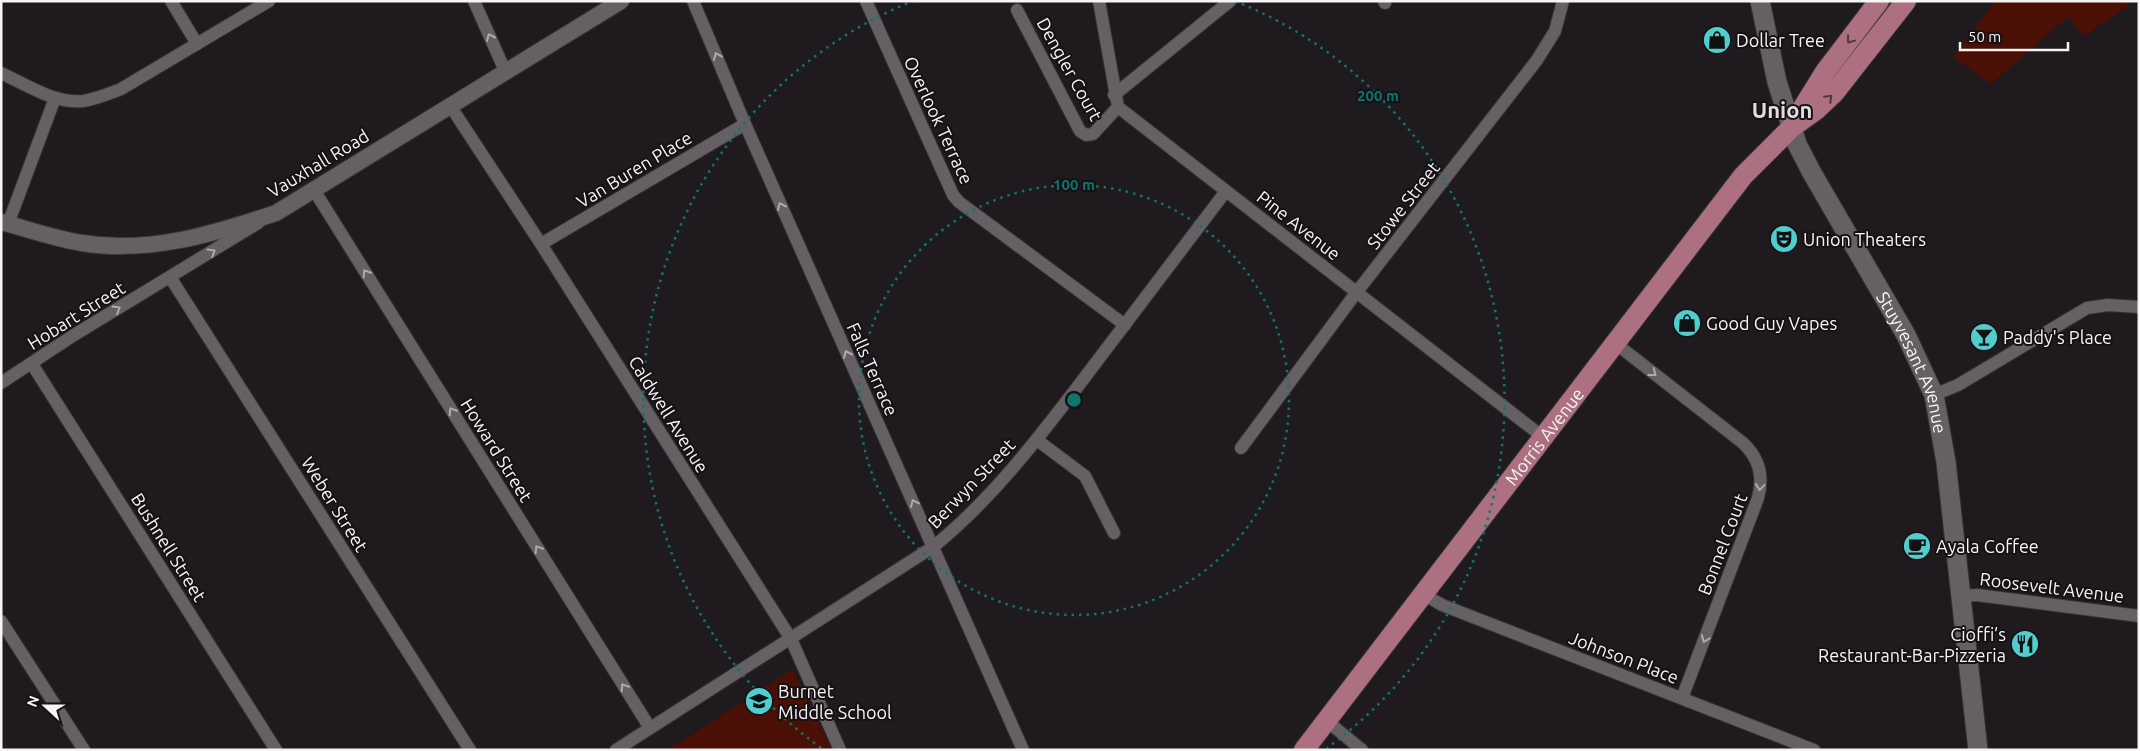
<svg xmlns="http://www.w3.org/2000/svg" width="2140" height="751" font-family="Ubuntu,sans-serif">
<rect width="100%" height="100%" fill="#1e1a1d"/>
<g fill="#4a1006">
<polygon points="1995,1 2124,1 2129,6 2084,36 2068,17 1991,84 1953,57"/>
<polygon points="793,669 832,750 668,750"/>
</g>
<g fill="none" stroke-linecap="round" stroke-linejoin="round">
<defs>
<g id="minor">
<polyline points="171,1 197,44"/>
<polyline points="474,1 506,73"/>
<polyline points="693,1 745,124 1023,750"/>
<polyline points="866,1 953,195 959,202 1125,325"/>
<polyline points="1099,1 1118,107 1543,437"/>
<polyline points="1384,1 1385,3"/>
<polyline points="1017,10 1080,131 1086,135 1093,134 1118,107"/>
<path d="M1,73C25,84 55,104 83,101C96,99 108,94 121,89L269,1"/>
<polyline points="1114,95 1230,1"/>
<polyline points="451,107 541,244 791,639 840,750"/>
<polyline points="314,190 650,728"/>
<polyline points="8,224 55,98"/>
<polyline points="541,244 745,124"/>
<polyline points="170,277 470,750"/>
<path d="M1615,343L1743,443C1759,458 1764,476 1758,498L1682,698"/>
<polyline points="32,364 276,750"/>
<polyline points="1,383 74,335 258,223"/>
<polyline points="1934,395 1958,385 2087,308 2108,305 2139,307"/>
<polyline points="1037,440 1085,476 1114,533"/>
<polyline points="1241,448 1356,293 1537,60 1555,31 1563,1"/>
<polyline points="1423,594 1442,605 1814,750"/>
<polyline points="1961,596 1977,595 2139,616"/>
<polyline points="1,621 84,750"/>
<polyline points="1327,721 1362,750"/>
<path d="M616,750L933,547C991,500 1037,440 1082,381C1130,318 1178,254 1226,191"/>
</g>
<path id="tertiary" d="M1,222C28,229 55,239 82,243C149,254 213,234 276,213L621,1"/>
<g id="secondary">
<path id="s1" d="M1760,1L1777,82L1797,144L1812,173L1906,335L1934,395L1946,462L1978,750"/>
</g>
<g id="primary">
<polyline points="1794,122 1825,72 1879,1"/>
<path id="s2" d="M1304,750L1743,176L1791,128L1816,110L1834,93L1906,1"/>
</g>
</defs>
<use href="#minor" stroke="#383537" stroke-width="14"/>
<use href="#tertiary" stroke="#383537" stroke-width="18"/>
<use href="#secondary" stroke="#383537" stroke-width="21"/>
<use href="#primary" stroke="#383537" stroke-width="22"/>
<use href="#minor" stroke="#656064" stroke-width="12"/>
<use href="#tertiary" stroke="#656064" stroke-width="16"/>
<use href="#secondary" stroke="#656064" stroke-width="19"/>
<use href="#primary" stroke="#ac7080" stroke-width="20"/>
</g>
<defs><path id="oneway-chevron" d="M-2-3.5L2.5 0L-2 3.5" fill="none" stroke-width="1.6" stroke-linecap="round" stroke-linejoin="round" transform="scale(1.25)"/></defs>
<g stroke="#aeaaad">
<use href="#oneway-chevron" transform="translate(490 37) rotate(-114)"/>
<use href="#oneway-chevron" transform="translate(717 56) rotate(-112)"/>
<use href="#oneway-chevron" transform="translate(781 206) rotate(-114)"/>
<use href="#oneway-chevron" transform="translate(212 252) rotate(-31)"/>
<use href="#oneway-chevron" transform="translate(366 273) rotate(-122)"/>
<use href="#oneway-chevron" transform="translate(117 309) rotate(-31)"/>
<use href="#oneway-chevron" transform="translate(847 354) rotate(-114)"/>
<use href="#oneway-chevron" transform="translate(1653 373) rotate(38)"/>
<use href="#oneway-chevron" transform="translate(452 411) rotate(-122)"/>
<use href="#oneway-chevron" transform="translate(1760 487) rotate(95)"/>
<use href="#oneway-chevron" transform="translate(914 503) rotate(-114)"/>
<use href="#oneway-chevron" transform="translate(538 549) rotate(-122)"/>
<use href="#oneway-chevron" transform="translate(1705 639) rotate(111)"/>
<use href="#oneway-chevron" transform="translate(624 687) rotate(-122)"/>
</g>
<g stroke="#51373f">
<use href="#oneway-chevron" transform="translate(1850 40) rotate(127)"/>
<use href="#oneway-chevron" transform="translate(1829 98) rotate(-45)"/>
</g>
<g fill="none" stroke="#0f766e" stroke-width="2.5" stroke-dasharray="2.5 5">
<circle cx="1074" cy="400" r="215"/>
<path d="M821 748A430 430 0 0 1 913 1M1235 1A430 430 0 0 1 1327 748"/>
</g>
<defs>
<symbol id="shop-disc" viewBox="-11 -11 22 22"><circle r="9.5" fill="#52cdce" stroke="#151114"/><path d="M-5-2.5h2.3a2.7 3.5 0 0 1 5.4 0H5L5.5 6h-11ZM-1.5-2.5h3a1.5 2.3 0 0 0-3 0Z" fill="#111"/></symbol>
<symbol id="theatre-disc" viewBox="-11 -11 22 22"><circle r="9.5" fill="#52cdce" stroke="#151114"/><path d="M-5-5.5Q0-4 5-5.5V0Q5 5 0 6Q-5 5-5 0ZM-3.3-2.5H-1v1.5H-3.3ZM1-2.5H3.3v1.5H1ZM-2.8 1Q0 5.5 2.8 1Z" fill="#111"/></symbol>
<symbol id="bar-disc" viewBox="-11 -11 22 22"><circle r="9.5" fill="#52cdce" stroke="#151114"/><path d="M-6-5H6L.8 .8V4.5H3.5V6h-7V4.5H-.8V.8Z" fill="#111"/></symbol>
<symbol id="cafe-disc" viewBox="-11 -11 22 22"><circle r="9.5" fill="#52cdce" stroke="#151114"/><path d="M-5.5-4.5H6V0H3Q3 3.5 0 3.5H-2.5Q-5.5 3.5-5.5 0ZM3-3.2v2h1.7v-2ZM-6 4.5H4V6H-6Z" fill="#111"/></symbol>
<symbol id="restaurant-disc" viewBox="-11 -11 22 22"><circle r="9.5" fill="#52cdce" stroke="#151114"/><path d="M-5-6h1v4h1v-4h1v4h1v-4h1v5L-1.5 .5V6h-2V.5L-5-1ZM5-6V6H3V1.5H1.5Q1.5-4 5-6Z" fill="#111"/></symbol>
<symbol id="school-disc" viewBox="-11 -11 22 22"><circle r="9.5" fill="#52cdce" stroke="#151114"/><path d="M0-5L7-2L0 1L-7-2ZM-4 1L0 2.5L4 1V4Q0 6-4 4Z" fill="#111"/></symbol>
</defs>
<g fill-rule="evenodd">
<use href="#shop-disc" x="1701" y="24" width="32" height="32"/>
<use href="#theatre-disc" x="1768" y="223" width="32" height="32"/>
<use href="#shop-disc" x="1671" y="307" width="32" height="32"/>
<use href="#bar-disc" x="1968" y="321" width="32" height="32"/>
<use href="#cafe-disc" x="1901" y="530" width="32" height="32"/>
<use href="#restaurant-disc" x="2009" y="628" width="32" height="32"/>
<use href="#school-disc" x="743" y="685" width="32" height="32"/>
</g>
<g text-anchor="middle" dominant-baseline="central" stroke-width="4" stroke-linejoin="round" paint-order="stroke">
<g font-size="18" fill="#f7f4f6" stroke="#151114" text-anchor="start">
<text x="1736" y="40">Dollar Tree</text>
<text x="1803" y="239">Union Theaters</text>
<text x="1706" y="323">Good Guy Vapes</text>
<text x="2003" y="337">Paddy's Place</text>
<text x="1936" y="546">Ayala Coffee</text>
<text x="2006" y="634" text-anchor="end">Cioffi’s<tspan x="2006" dy="21">Restaurant-Bar-Pizzeria</tspan></text>
<text x="778" y="691">Burnet<tspan x="778" dy="21">Middle School</tspan></text>
</g>
<g font-size="18" fill="#f7f4f6" stroke="#151114">
<text transform="translate(1070 69) rotate(61)">Dengler Court</text>
<text transform="translate(939 120) rotate(65)">Overlook Terrace</text>
<text transform="translate(318 163) rotate(-31)">Vauxhall Road</text>
<text transform="translate(634 169) rotate(-31)">Van Buren Place</text>
<text transform="translate(1403 205) rotate(-52)">Stowe Street</text>
<text transform="translate(1299 225) rotate(38)">Pine Avenue</text>
<text transform="translate(76 315) rotate(-32)">Hobart Street</text>
<text stroke="none"><textPath href="#s1" startOffset="396">Stuyvesant Avenue</textPath></text>
<text transform="translate(873 369) rotate(66)">Falls Terrace</text>
<text transform="translate(669 414) rotate(58)">Caldwell Avenue</text>
<text stroke="none"><textPath href="#s2" startOffset="395">Morris Avenue</textPath></text>
<text transform="translate(497 450) rotate(58)">Howard Street</text>
<text transform="translate(971 483) rotate(-46)">Berwyn Street</text>
<text transform="translate(335 504) rotate(58)">Weber Street</text>
<text transform="translate(1722 544) rotate(-69)">Bonnel Court</text>
<text transform="translate(169 547) rotate(58)">Bushnell Street</text>
<text transform="translate(2052 587) rotate(7)">Roosevelt Avenue</text>
<text transform="translate(1624 657) rotate(21)">Johnson Place</text>
</g>
<g font-size="22" font-weight="bold" fill="#e2dce0" stroke="#151114">
<text x="1782" y="109">Union</text>
</g>
</g>
<circle cx="1074" cy="400" r="8" fill="#0f766e" stroke="#151114" stroke-width="2.5"/>
<g font-size="15" text-anchor="middle" font-weight="bold" fill="#0f766e" stroke="#151114" stroke-width="4" stroke-linejoin="round" paint-order="stroke">
<text x="1378" y="101">200 m</text>
<text x="1074" y="190">100 m</text>
</g>
<rect width="2140" height="751" fill="none" stroke="#f7f4f6" stroke-width="5"/>
<g transform="translate(45 706) rotate(291)" stroke="#151114" stroke-width="4" paint-order="stroke">
<path d="M0-4L9 19L0 12L-9 19Z" fill="#f7f4f6"/>
<text y="-8" font-size="14" font-weight="bold" text-anchor="middle" fill="#f7f4f6">N</text>
</g>
<path d="M1960 42v8h108v-8" fill="none" stroke="#f7f4f6" stroke-width="2.5"/>
<text x="1968" y="42" font-size="15" fill="#f7f4f6" stroke="#151114" stroke-width="4" paint-order="stroke">50 m</text>
</svg>
